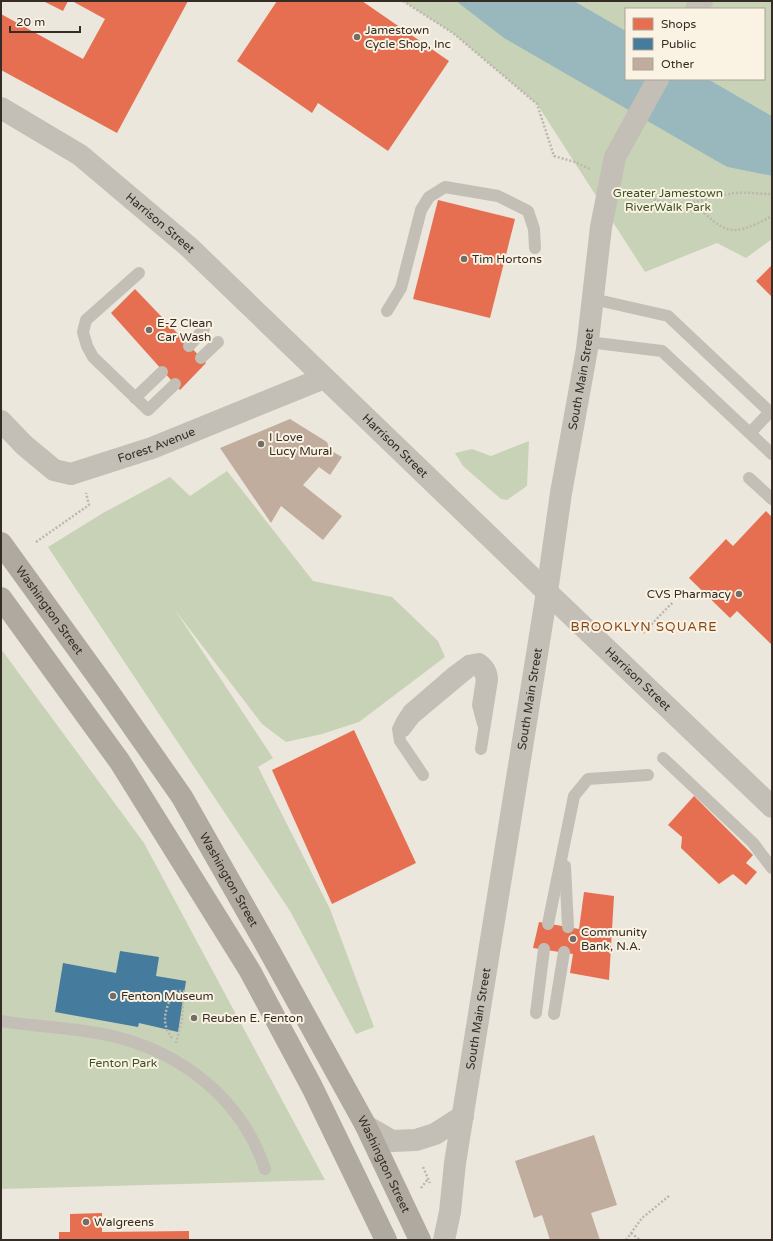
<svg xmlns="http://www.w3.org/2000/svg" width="773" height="1241" font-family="'Varela Round',sans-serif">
<rect width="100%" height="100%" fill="#ece7dc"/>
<g fill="#c8d2b6">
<polygon points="403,1 456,1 727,167 772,176 772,239 746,258 717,243 645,272 537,104 453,33"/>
<polygon points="574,1 772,1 772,116 708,79 764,79 764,9 626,9 626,31"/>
<polygon points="529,441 527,486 507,500 501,499 463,466 455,453 472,449 491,456"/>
<polygon points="227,471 313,581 392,597 438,641 445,657 359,722 322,734 286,742 262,724 175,610 273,758 258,767 330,909 374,1027 356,1034 290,911 48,547 103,513 170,477 190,496"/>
<polygon points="1,649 144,843 325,1180 1,1189"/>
</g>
<polygon fill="#98b8bd" points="456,1 574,1 626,31 626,79 708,79 772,116 772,176 727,167 504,38"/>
<g fill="#e76f51">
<polygon points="43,1 68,1 63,11"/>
<polygon points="72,1 188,1 117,133 1,70 1,14 83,59 105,19"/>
<polygon points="277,1 362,1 449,61 388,151 318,103 312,113 237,61"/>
<polygon points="438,200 515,219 490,318 413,299"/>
<polygon points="772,265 772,297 756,281"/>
<polygon points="135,289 206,363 180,390 111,313"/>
<polygon points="766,511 772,517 772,645 737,611 730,618 689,578 726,539 733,546"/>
<polygon points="354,730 416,863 332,904 272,770"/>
<polygon points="694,796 753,855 746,863 757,872 746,885 733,874 719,884 681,848 682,837 668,825"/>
<polygon points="584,892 614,896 609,980 570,973 573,954 533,948 539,922 579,929"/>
<polygon points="102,1213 102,1232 189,1231 189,1240 59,1240 59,1232 70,1232 70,1214"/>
</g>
<polygon fill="#457b9d" points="120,951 159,957 156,976 186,981 178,1032 139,1023 138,1027 55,1012 63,963 116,973"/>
<g fill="#c1ad9d">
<polygon points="290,419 327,442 330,450 342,457 330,475 319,467 303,485 342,516 323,540 281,506 271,523 220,448"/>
<polygon points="594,1135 617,1205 591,1213 600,1240 550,1240 542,1215 534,1218 515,1161"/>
</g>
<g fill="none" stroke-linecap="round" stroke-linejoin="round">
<g stroke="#bdb7ae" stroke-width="2.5" stroke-dasharray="2 2" stroke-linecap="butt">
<polyline points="403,1 453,33 537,104 554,156 575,162 590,169"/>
<path d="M639,193C675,212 693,201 729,194C742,191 758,194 772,194"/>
<path d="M692,202C726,233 729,239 772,216"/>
<polyline points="36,542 89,505 86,493"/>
<polyline points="643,633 673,602"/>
<path d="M172,1038C159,1020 167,1009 173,991H184L182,1020L176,1043"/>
<polyline points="423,1167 430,1183"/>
<polyline points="421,1188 428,1179"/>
<polyline points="631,1233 640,1240"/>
<polyline points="626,1240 642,1218 669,1196"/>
</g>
<g stroke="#c4bfb6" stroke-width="12">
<polyline points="139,273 86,320 83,332 87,346 93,357 148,410 175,384"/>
<polyline points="593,299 668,316 772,414"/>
<polyline points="387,311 401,288 421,210 429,197 445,187 498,196 528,211 534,229 535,248"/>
<polyline points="588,342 662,351 772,454"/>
<polyline points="189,346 204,329"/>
<polyline points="201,358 218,342"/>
<polyline points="135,398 162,372"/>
<polyline points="750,433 770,412"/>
<polyline points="749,478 772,499"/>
<polyline points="404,731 414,718 474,668 478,669 482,679 478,705 483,724"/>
<polyline points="663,758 753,843 772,868"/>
<path d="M423,775L400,741L398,729L403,719L409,710L453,672L468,661L480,659C488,664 492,671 492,680L481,749"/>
<polyline points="565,866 568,927"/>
<polyline points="548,924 574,796 588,779 648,775"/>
<polyline points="536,1013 544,949"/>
<polyline points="554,1014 564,952"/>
<path d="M1,1021C31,1026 62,1027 91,1032C171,1044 239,1092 265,1169"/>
</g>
<path stroke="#c4bfb6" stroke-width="22" id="s1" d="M1,108L80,155L190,248L547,592"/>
<g stroke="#c4bfb6" stroke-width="22">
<polyline points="696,9 702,1"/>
<path id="s2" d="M1,421L24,445L54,470L71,474L152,448L324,378"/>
<path id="s3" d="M547,592L772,807"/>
<polyline points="366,1126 392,1141 416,1140 435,1134 463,1116"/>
<path id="s4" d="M444,1240L450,1212L455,1163L547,592L561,493L587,349L601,227L615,157L658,79"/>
</g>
<g stroke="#afa9a0" stroke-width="22">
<path id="s5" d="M1,543L108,691L182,797L270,952L366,1126L420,1240"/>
<polyline points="1,598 120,762 250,971 312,1087 386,1240"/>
</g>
</g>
<g fill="#746d65" stroke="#faf3e3" stroke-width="1.5">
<circle cx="357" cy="37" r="4"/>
<circle cx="464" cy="259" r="4"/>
<circle cx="149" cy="330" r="4"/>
<circle cx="261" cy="444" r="4"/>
<circle cx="739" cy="594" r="4"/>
<circle cx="573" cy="939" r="4"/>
<circle cx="113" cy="996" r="4"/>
<circle cx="194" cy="1018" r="4"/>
<circle cx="86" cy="1222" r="4"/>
</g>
<g text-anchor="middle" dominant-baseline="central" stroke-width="4" stroke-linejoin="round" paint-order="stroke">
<g font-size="12" fill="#342c25" stroke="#faf3e3" text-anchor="start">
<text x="365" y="30">Jamestown<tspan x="365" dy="14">Cycle Shop, Inc</tspan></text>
<text x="472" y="259">Tim Hortons</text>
<text x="157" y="323">E-Z Clean<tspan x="157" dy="14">Car Wash</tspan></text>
<text x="269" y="437">I Love<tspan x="269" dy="14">Lucy Mural</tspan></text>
<text x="731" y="594" text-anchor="end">CVS Pharmacy</text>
<text x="581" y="932">Community<tspan x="581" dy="14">Bank, N.A.</tspan></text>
<text x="121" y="996">Fenton Museum</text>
<text x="202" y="1018">Reuben E. Fenton</text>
<text x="94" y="1222">Walgreens</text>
</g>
<g font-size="12" fill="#3c5427" stroke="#faf3e3">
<text x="668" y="193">Greater Jamestown<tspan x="668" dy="14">RiverWalk Park</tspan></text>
<text x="123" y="1063">Fenton Park</text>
</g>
<g font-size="12" fill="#342c25" stroke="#faf3e3">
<text stroke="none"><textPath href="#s1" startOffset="197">Harrison Street</textPath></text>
<text stroke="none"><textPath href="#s4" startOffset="872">South Main Street</textPath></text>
<text stroke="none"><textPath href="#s2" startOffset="180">Forest Avenue</textPath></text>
<text stroke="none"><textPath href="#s1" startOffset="521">Harrison Street</textPath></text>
<text stroke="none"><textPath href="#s5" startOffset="83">Washington Street</textPath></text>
<text stroke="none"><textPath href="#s3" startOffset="126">Harrison Street</textPath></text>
<text stroke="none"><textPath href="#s4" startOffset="548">South Main Street</textPath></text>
<text stroke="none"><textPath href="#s5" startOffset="407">Washington Street</textPath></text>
<text stroke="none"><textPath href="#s4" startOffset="224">South Main Street</textPath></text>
<text stroke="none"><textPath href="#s5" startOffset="731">Washington Street</textPath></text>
</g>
<g font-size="13" letter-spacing="1" fill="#87461a" stroke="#faf3e3">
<text x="644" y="627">BROOKLYN SQUARE</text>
</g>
</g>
<rect width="773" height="1241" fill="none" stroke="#342c25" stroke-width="4"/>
<rect x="625" y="8" width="140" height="72" fill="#faf3e3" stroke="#aba397"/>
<rect x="633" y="18" width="20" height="12" fill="#e76f51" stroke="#aba397"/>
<text x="661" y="28" font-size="12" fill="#342c25">Shops</text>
<rect x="633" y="38" width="20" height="12" fill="#457b9d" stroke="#aba397"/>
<text x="661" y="48" font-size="12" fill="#342c25">Public</text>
<rect x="633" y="58" width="20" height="12" fill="#c1ad9d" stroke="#aba397"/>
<text x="661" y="68" font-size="12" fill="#342c25">Other</text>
<path d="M10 26v6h70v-6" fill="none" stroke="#342c25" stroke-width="2"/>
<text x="16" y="26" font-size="12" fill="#342c25" stroke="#faf3e3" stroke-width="3" paint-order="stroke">20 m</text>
</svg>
